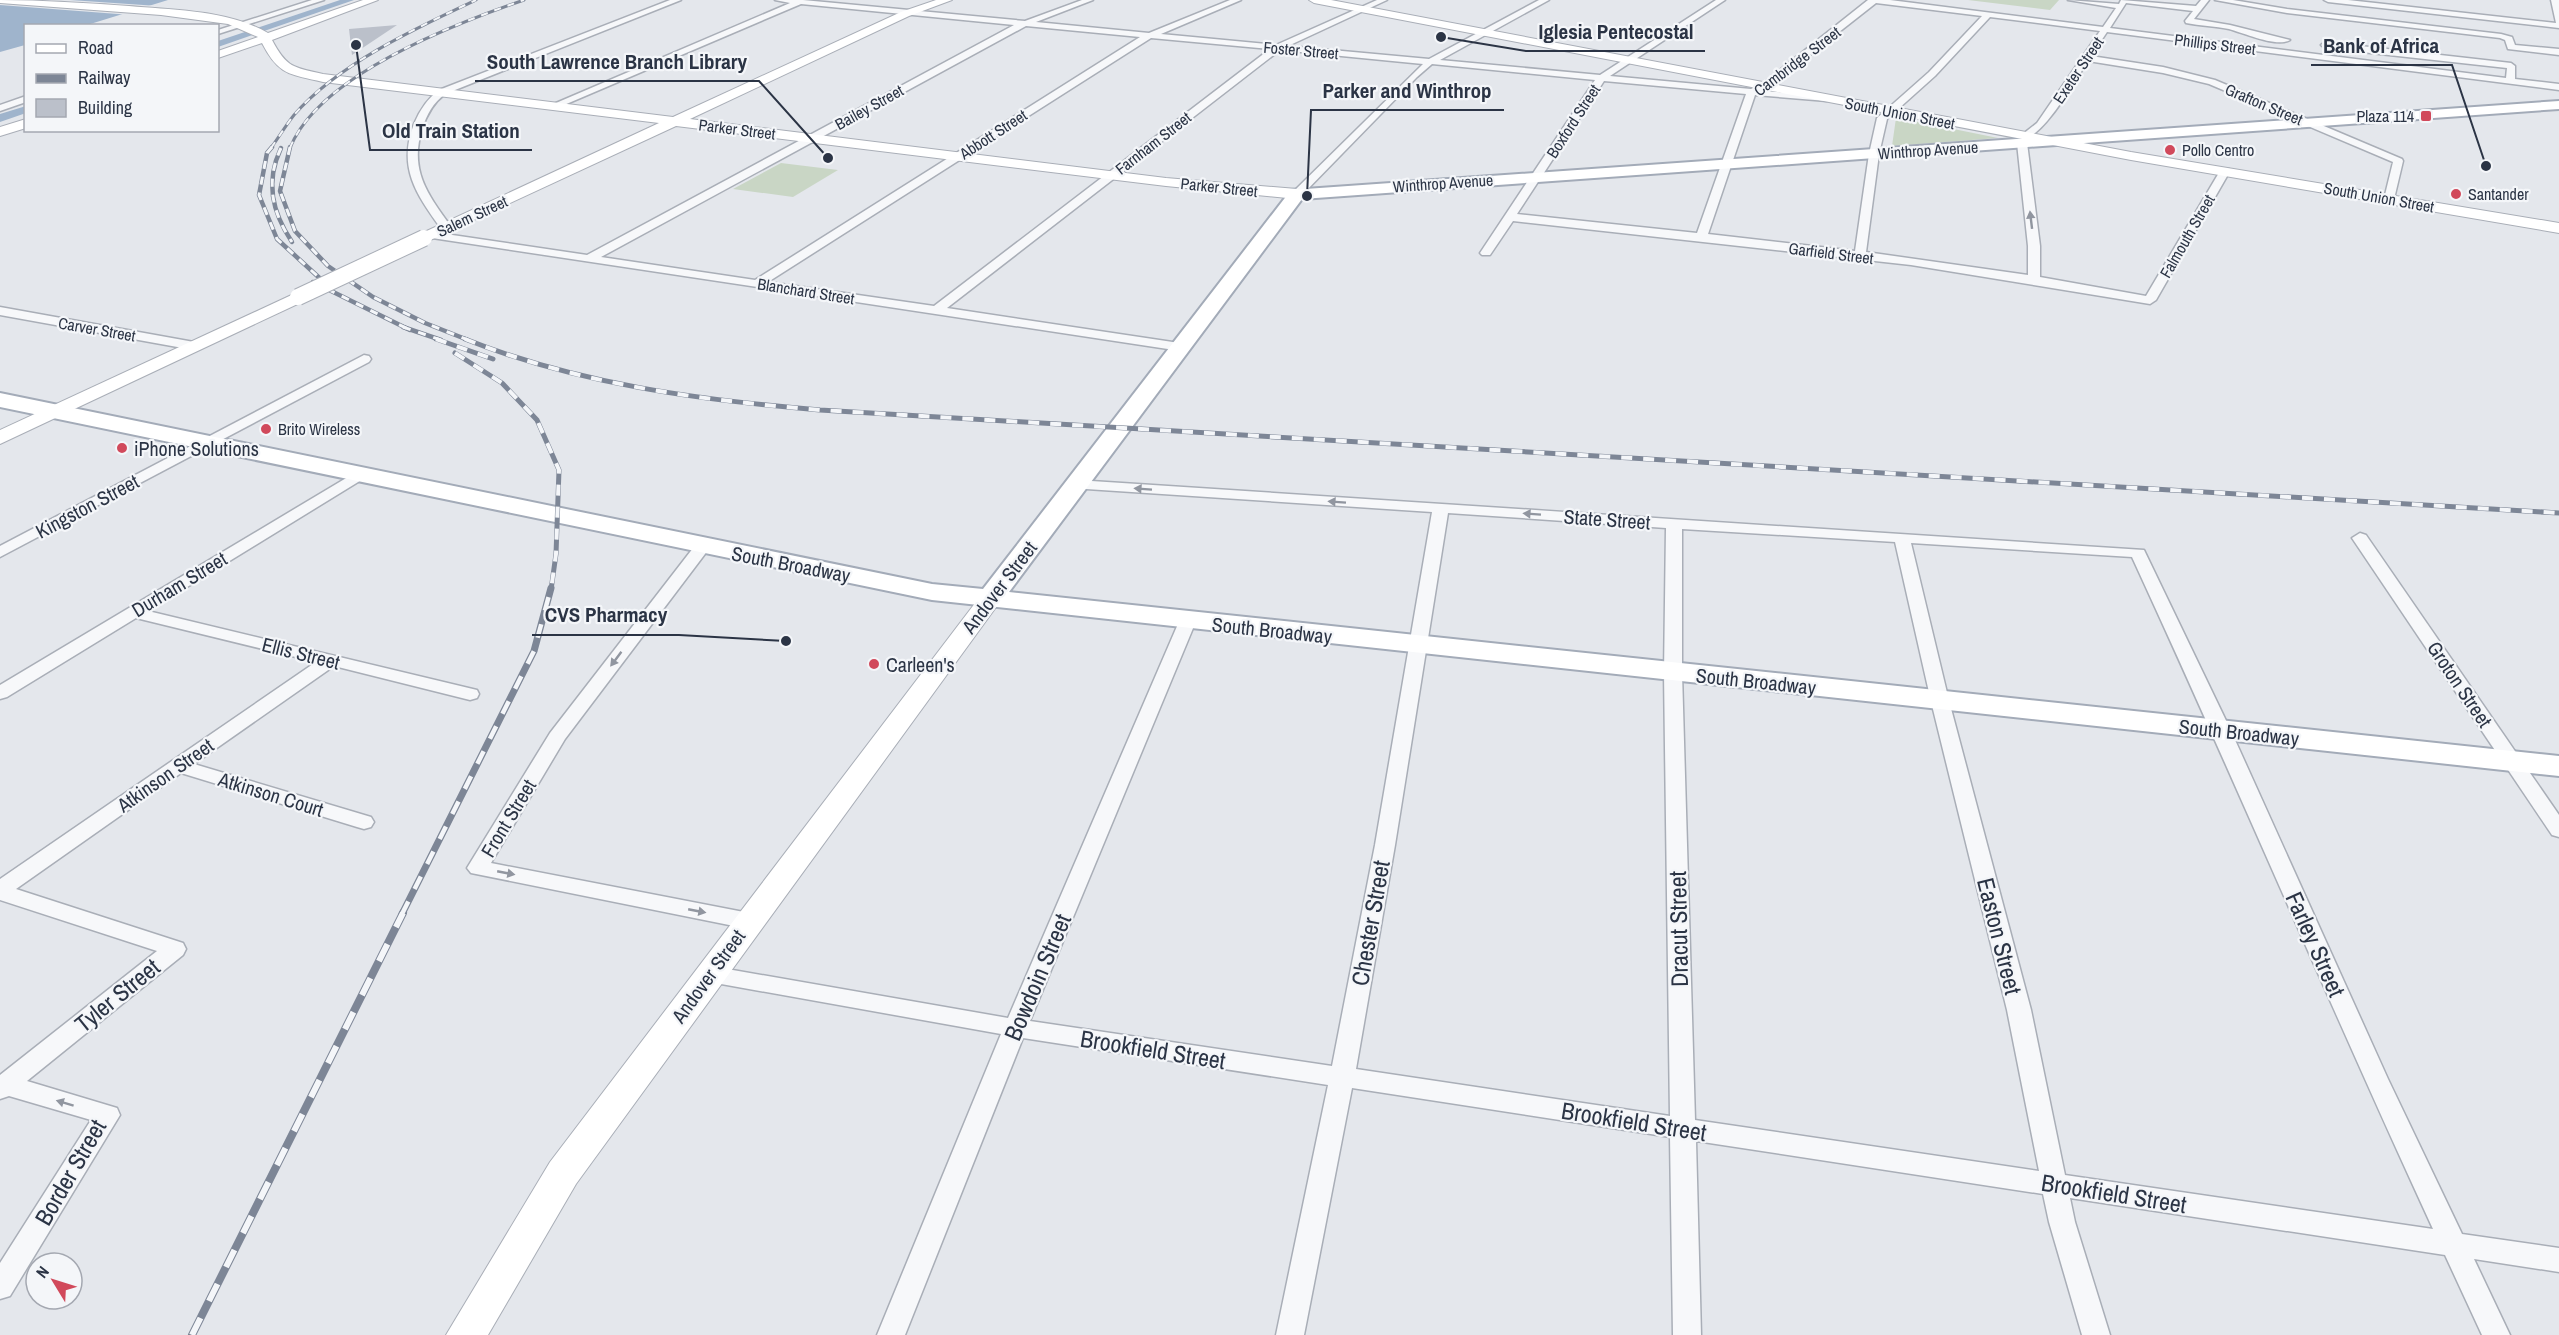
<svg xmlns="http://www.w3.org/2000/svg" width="2559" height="1335" font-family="'Archivo Narrow',sans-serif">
<rect width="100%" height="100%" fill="#e4e7ec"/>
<g fill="#c9d6c5">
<polygon points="1968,0 2059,0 2050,10"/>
<polygon points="1896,118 1899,118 1998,138 1892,146"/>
<polygon points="781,163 838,170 793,197 733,189"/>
</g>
<polygon fill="#9fb4cc" points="0,0 168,0 87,25 26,26 25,45 0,52"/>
<polygon fill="#e4e7ec" points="0,0 70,0 158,6 131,15 0,5"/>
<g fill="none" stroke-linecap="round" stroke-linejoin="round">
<g fill="#9fb4cc" fill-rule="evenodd">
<polygon points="340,0 354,0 218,47 218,41"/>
<polygon points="26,106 26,113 0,122 0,114"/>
</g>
</g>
<polygon fill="#bbc0ca" points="397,25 352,55 349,29"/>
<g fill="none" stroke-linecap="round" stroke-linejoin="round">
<defs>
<g id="minor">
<polygon points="312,0 324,0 218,34 218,30"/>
<path d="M670,0H681L445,94C433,103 427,114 422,129C409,171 428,195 452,228L446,231L442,230C417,195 397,168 414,124C420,110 427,99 439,90Z"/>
<path d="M775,0H803L1025,21L1082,0H1093L1036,22L1149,33L1230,0H1241L1161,34L1276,45L1377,0H1387L1288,46L1429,59L1539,0H1549L1440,60L1600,75L1716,0H1725L1610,76L1751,89L1761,85L1868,0H1890L2103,27L2116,8L2068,0L2119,4L2121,0L2196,6L2201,0H2209L2194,19L2230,25L2290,40C2277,48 2244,33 2229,29C2215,26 2200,26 2186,23L2185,21L2193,11L2126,3L2110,28L2506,78L2507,68L2325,48L2321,45L2325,42L2511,63L2515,66V79L2559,84V90L2107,32L2091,56L2163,67L2215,80L2402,159L2403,161L2394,199L2389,202L2384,199L2393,162L2209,84L2163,73L2088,61C2077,77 2042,140 2023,138V134L2037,123L2100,31L1990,17L1935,76L1887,119L1879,154L1866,252L2028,275V246L2017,143L2022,140L2027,143L2040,246V277L2146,296L2220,171L2229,169L2230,171L2156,300L2150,304L1911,265L1513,221L1490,255H1482L1480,253L1595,80L1432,64L1417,77L1301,196L1297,197L1292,194L1293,192L1423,64L1280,50L947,308L1186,344L1188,347L1181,351L432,238L426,235L432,232L587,255L1014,25L801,4L557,108L549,106L790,3ZM1876,3L1982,16L1929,72L1877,118L1869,154L1855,251L1708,234L1755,95L1827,101V97L1824,96L1764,91ZM1026,26L1140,37L755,280L601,257ZM1151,38L1270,49L934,306L768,282ZM1604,81L1746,94L1697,233L1517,214Z"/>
<polygon points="2215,0 2233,0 2287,9 2501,34 2512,37 2515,45 2559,49 2559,55 2508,49 2505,40 2500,38 2287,13"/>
<polygon points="2324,0 2348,0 2556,23 2551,0 2559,0 2559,28 2328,2"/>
<polygon points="26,96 26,102 0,111 0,105"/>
<polygon points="0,307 194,342 201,346 194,350 0,315"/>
<polygon points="364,355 369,356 371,359 369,362 0,557 0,546"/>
<polygon points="358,471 363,473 366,476 363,479 148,611 477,690 479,694 477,698 470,700 334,666 194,764 371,817 374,822 371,827 364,829 357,827 181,773 16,889 183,943 186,949 183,955 27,1081 117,1108 120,1115 10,1296 0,1299 0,1263 91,1120 9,1096 0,1099 0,1075 157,951 0,900 0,879 316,662 136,618 7,697 0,699 0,685"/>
<path d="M1076,480L2144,550L2231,731L2388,1079L2462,1234L2559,1248V1272L2474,1259L2510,1335H2482L2445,1255L2070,1198L2075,1222L2110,1335H2082L2049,1222L2043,1194L1696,1141L1701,1335H1673L1670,1137L1352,1088L1304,1335H1276L1328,1085L1023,1038L905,1335H877L1001,1034L710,982L702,980L699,974L702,968L710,966L1008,1018L1181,617H1193L1196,621L1030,1021L1332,1066L1375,845L1432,512L1071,488L1068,485L1071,482ZM1448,513L1666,528L1664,673L1670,1116L1356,1069L1395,845ZM1682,529L1895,542L1931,701L2007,1010L2039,1171L1695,1120L1682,673ZM1911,543L2132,557C2235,780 2330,1006 2433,1229L2065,1175L2031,1010L1949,701Z"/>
<polygon points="2360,533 2366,535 2559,815 2559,837 2552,835 2352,538"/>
<polygon points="703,541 711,546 565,739 491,863 749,913 757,915 760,921 757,927 749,929 471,873 467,868 550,733 697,543"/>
</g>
<g id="secondary">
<path d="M0,0C43,0 86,3 129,6C174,10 228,10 268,33L363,0H378L272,40C287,68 293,67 323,74L673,117L901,12L936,0H952L909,16L690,119L1166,178L1297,189L1305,194L1297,199L1166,186L676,126L424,243L418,241L416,238L418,235L659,123L323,82C290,74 279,76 262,43L218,58V51L258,37L228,24L161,15L0,3Z"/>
<polygon points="1309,0 1331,0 2131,152 2559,223 2559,233 2131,160 1314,3"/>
<polygon points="26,119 26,128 0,136 0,127"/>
<polygon points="298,292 304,293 307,297 304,301 0,444 0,430"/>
<polygon points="990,592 998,594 1002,599 576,1184 488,1335 446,1335 550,1162 982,594"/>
</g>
<polygon id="primary" points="2559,101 2559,109 1302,199 1009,592 2559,756 2559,776 932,600 0,407 0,393 932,584 983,589 1291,190"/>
</defs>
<use href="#minor" stroke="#a9aeb7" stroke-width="3"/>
<use href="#secondary" stroke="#a9aeb7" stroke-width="2"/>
<use href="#primary" stroke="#a3abb8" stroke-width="4"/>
<use href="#minor" fill="#f7f8fa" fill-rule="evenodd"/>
<use href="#secondary" fill="#fff" fill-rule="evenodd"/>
<use href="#primary" fill="#fff" fill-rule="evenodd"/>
<defs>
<g id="rail-far4">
<path d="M271,148C279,137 286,125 294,115C338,64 416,28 476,0"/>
<path d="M290,148C319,75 454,24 524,0"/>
</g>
<g id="rail-far3">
<polyline points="272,147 267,153 259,195 277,239 325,283"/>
<polyline points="290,147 280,191 295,231 328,266 373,297 425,323 468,340"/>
<path d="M281,148C265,182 272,212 292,242"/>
<polyline points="313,282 410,330"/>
<polyline points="403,327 441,340"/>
</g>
<g id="rail-far2">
<polyline points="436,339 493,359"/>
<path d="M465,339C578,384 699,400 820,410L2559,513"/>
<polyline points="455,353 502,383 537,420 559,470 556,554 551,590"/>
</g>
<polyline id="rail-far1" points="402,914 534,651 551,588"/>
<polyline id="rail" points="192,1335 403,913"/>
</defs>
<use href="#rail-far4" stroke="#7d8696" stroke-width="3"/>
<use href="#rail-far3" stroke="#7d8696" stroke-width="4.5"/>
<use href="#rail-far2" stroke="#7d8696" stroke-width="5"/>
<use href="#rail-far1" stroke="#7d8696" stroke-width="7"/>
<use href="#rail" stroke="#7d8696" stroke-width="8"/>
<use href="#rail-far4" stroke="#f4f6f9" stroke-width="2" stroke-dasharray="7" stroke-linecap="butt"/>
<use href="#rail-far3" stroke="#f4f6f9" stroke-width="3" stroke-dasharray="8" stroke-linecap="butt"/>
<use href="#rail-far2" stroke="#f4f6f9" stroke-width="4" stroke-dasharray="11" stroke-linecap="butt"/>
<use href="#rail-far1" stroke="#f4f6f9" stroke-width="4.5" stroke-dasharray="14" stroke-linecap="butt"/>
<use href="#rail" stroke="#f4f6f9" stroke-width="6" stroke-dasharray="19" stroke-linecap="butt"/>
<defs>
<polyline id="secondary-bridge" points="298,297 424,238"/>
</defs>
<use href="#secondary-bridge" stroke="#a9aeb7" stroke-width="18" stroke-linecap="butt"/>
<use href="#secondary-bridge" stroke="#fff" stroke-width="16"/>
</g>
<defs><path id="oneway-solid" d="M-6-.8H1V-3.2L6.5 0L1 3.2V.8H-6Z" transform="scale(1.5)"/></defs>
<g fill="#9196a0">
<use href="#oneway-solid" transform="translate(2031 220) rotate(-97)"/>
<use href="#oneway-solid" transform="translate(1143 489) rotate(-176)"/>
<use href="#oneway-solid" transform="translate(1337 502) rotate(-176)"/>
<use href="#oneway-solid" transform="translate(1532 514) rotate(-176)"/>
<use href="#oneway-solid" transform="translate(616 659) rotate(127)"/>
<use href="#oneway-solid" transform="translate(506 873) rotate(11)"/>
<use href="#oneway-solid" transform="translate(697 911) rotate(11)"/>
<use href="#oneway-solid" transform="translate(65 1103) rotate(-163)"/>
</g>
<g fill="#d1495b" stroke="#f4f6f9" stroke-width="2">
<rect x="2420" y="110" width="12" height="12" rx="3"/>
<circle cx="2170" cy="150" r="6"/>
<circle cx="2456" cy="194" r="6"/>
<circle cx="266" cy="429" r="6"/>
<circle cx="122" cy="448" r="6"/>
<circle cx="874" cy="664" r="6"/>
</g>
<g text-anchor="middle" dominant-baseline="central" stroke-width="4.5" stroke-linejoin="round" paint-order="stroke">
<g font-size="16" fill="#2b3445" stroke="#f4f6f9">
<text transform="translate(2215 44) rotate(7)">Phillips Street</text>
<text transform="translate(1301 50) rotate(5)">Foster Street</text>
<text transform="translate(1797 61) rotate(-37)">Cambridge Street</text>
<text transform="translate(2078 70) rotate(-56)">Exeter Street</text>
<text transform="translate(2264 104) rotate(23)">Grafton Street</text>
<text transform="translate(869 107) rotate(-29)">Bailey Street</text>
<text transform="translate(1900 113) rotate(11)">South Union Street</text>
<text transform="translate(1573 121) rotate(-57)">Boxford Street</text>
<text transform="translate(737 129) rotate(7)">Parker Street</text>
<text transform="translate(993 134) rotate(-33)">Abbott Street</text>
<text transform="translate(1153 143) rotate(-38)">Farnham Street</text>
<text transform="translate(1928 150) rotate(-4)">Winthrop Avenue</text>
<text transform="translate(1443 183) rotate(-4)">Winthrop Avenue</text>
<text transform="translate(1219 187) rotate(6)">Parker Street</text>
<text transform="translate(2379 197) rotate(10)">South Union Street</text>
<text transform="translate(472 216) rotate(-25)">Salem Street</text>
<text transform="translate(2187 236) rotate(-60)">Falmouth Street</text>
<text transform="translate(1831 253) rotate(7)">Garfield Street</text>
<text transform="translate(806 291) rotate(9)">Blanchard Street</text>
<text transform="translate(97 329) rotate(10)">Carver Street</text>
</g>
<g font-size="16" fill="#2b3445" stroke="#f4f6f9" text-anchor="start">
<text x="2414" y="116" text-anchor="end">Plaza 114</text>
<text x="2182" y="150">Pollo Centro</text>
<text x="2468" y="194">Santander</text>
<text x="278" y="429">Brito Wireless</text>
</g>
<g font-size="20" fill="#2b3445" stroke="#f4f6f9" text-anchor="start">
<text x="134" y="448">iPhone Solutions</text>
<text x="886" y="664">Carleen's</text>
</g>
<g font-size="20" fill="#2b3445" stroke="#f4f6f9">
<text transform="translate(87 506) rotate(-28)">Kingston Street</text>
<text transform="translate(1607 519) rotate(4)">State Street</text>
<text transform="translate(791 564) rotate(11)">South Broadway</text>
<text transform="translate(179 584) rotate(-31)">Durham Street</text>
<text transform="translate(999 587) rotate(-53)">Andover Street</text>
<text transform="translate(1272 630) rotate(6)">South Broadway</text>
<text transform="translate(301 653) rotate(14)">Ellis Street</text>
<text transform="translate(1756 681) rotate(6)">South Broadway</text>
<text transform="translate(2460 684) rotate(56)">Groton Street</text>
<text transform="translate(2239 732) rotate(6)">South Broadway</text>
<text transform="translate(165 775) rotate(-35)">Atkinson Street</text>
<text transform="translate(271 794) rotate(17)">Atkinson Court</text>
<text transform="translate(508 818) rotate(-59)">Front Street</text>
<text transform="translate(708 976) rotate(-54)">Andover Street</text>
</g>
<g font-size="24" fill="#2b3445" stroke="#f4f6f9">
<text transform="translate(1370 923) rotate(-80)">Chester Street</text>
<text transform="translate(1678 929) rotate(-91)">Dracut Street</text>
<text transform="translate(2000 936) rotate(76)">Easton Street</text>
<text transform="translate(2316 944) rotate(66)">Farley Street</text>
<text transform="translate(1037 977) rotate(-67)">Bowdoin Street</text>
<text transform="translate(117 995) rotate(-39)">Tyler Street</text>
<text transform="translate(1153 1049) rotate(9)">Brookfield Street</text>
<text transform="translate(1634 1121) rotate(9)">Brookfield Street</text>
<text transform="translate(70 1172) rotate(-60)">Border Street</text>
<text transform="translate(2114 1193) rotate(9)">Brookfield Street</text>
</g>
</g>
<path fill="none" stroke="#2b3445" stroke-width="2" d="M1441 37L1526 51H1705M2486 166L2452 65H2311M828 158L759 81H475M1307 196L1311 110H1504M356 45L370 150H532M786 641L679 635H532"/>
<g fill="#2b3445" stroke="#f4f6f9" stroke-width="2">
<circle cx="1441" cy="37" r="6"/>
<circle cx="2486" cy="166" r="6"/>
<circle cx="828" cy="158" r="6"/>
<circle cx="1307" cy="196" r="6"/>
<circle cx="356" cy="45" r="6"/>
<circle cx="786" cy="641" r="6"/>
</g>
<g font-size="21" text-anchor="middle" font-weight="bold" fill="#2b3445" stroke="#f4f6f9" stroke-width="4.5" stroke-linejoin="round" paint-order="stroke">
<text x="1616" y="39">Iglesia Pentecostal</text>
<text x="2381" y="53">Bank of Africa</text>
<text x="617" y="69">South Lawrence Branch Library</text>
<text x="1407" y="98">Parker and Winthrop</text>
<text x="451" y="138">Old Train Station</text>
<text x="606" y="622">CVS Pharmacy</text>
</g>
<rect x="24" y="24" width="195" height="108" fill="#f4f6f9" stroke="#a4a8b1" stroke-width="1.5"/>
<rect x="36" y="44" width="30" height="9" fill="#ffffff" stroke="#a4a8b1" stroke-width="1.5"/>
<text x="78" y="54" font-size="18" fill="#2b3445">Road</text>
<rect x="36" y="74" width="30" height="9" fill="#7d8696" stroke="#a4a8b1" stroke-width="1.5"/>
<text x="78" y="84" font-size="18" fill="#2b3445">Railway</text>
<rect x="36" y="99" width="30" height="18" fill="#bbc0ca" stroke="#a4a8b1" stroke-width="1.5"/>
<text x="78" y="114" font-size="18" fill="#2b3445">Building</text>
<g transform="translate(54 1281) rotate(308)"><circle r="28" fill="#f4f6f9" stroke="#a4a8b1" stroke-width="1.5"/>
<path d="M0-4.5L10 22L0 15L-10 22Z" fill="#d1495b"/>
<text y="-9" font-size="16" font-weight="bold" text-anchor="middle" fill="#2b3445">N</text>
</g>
</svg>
